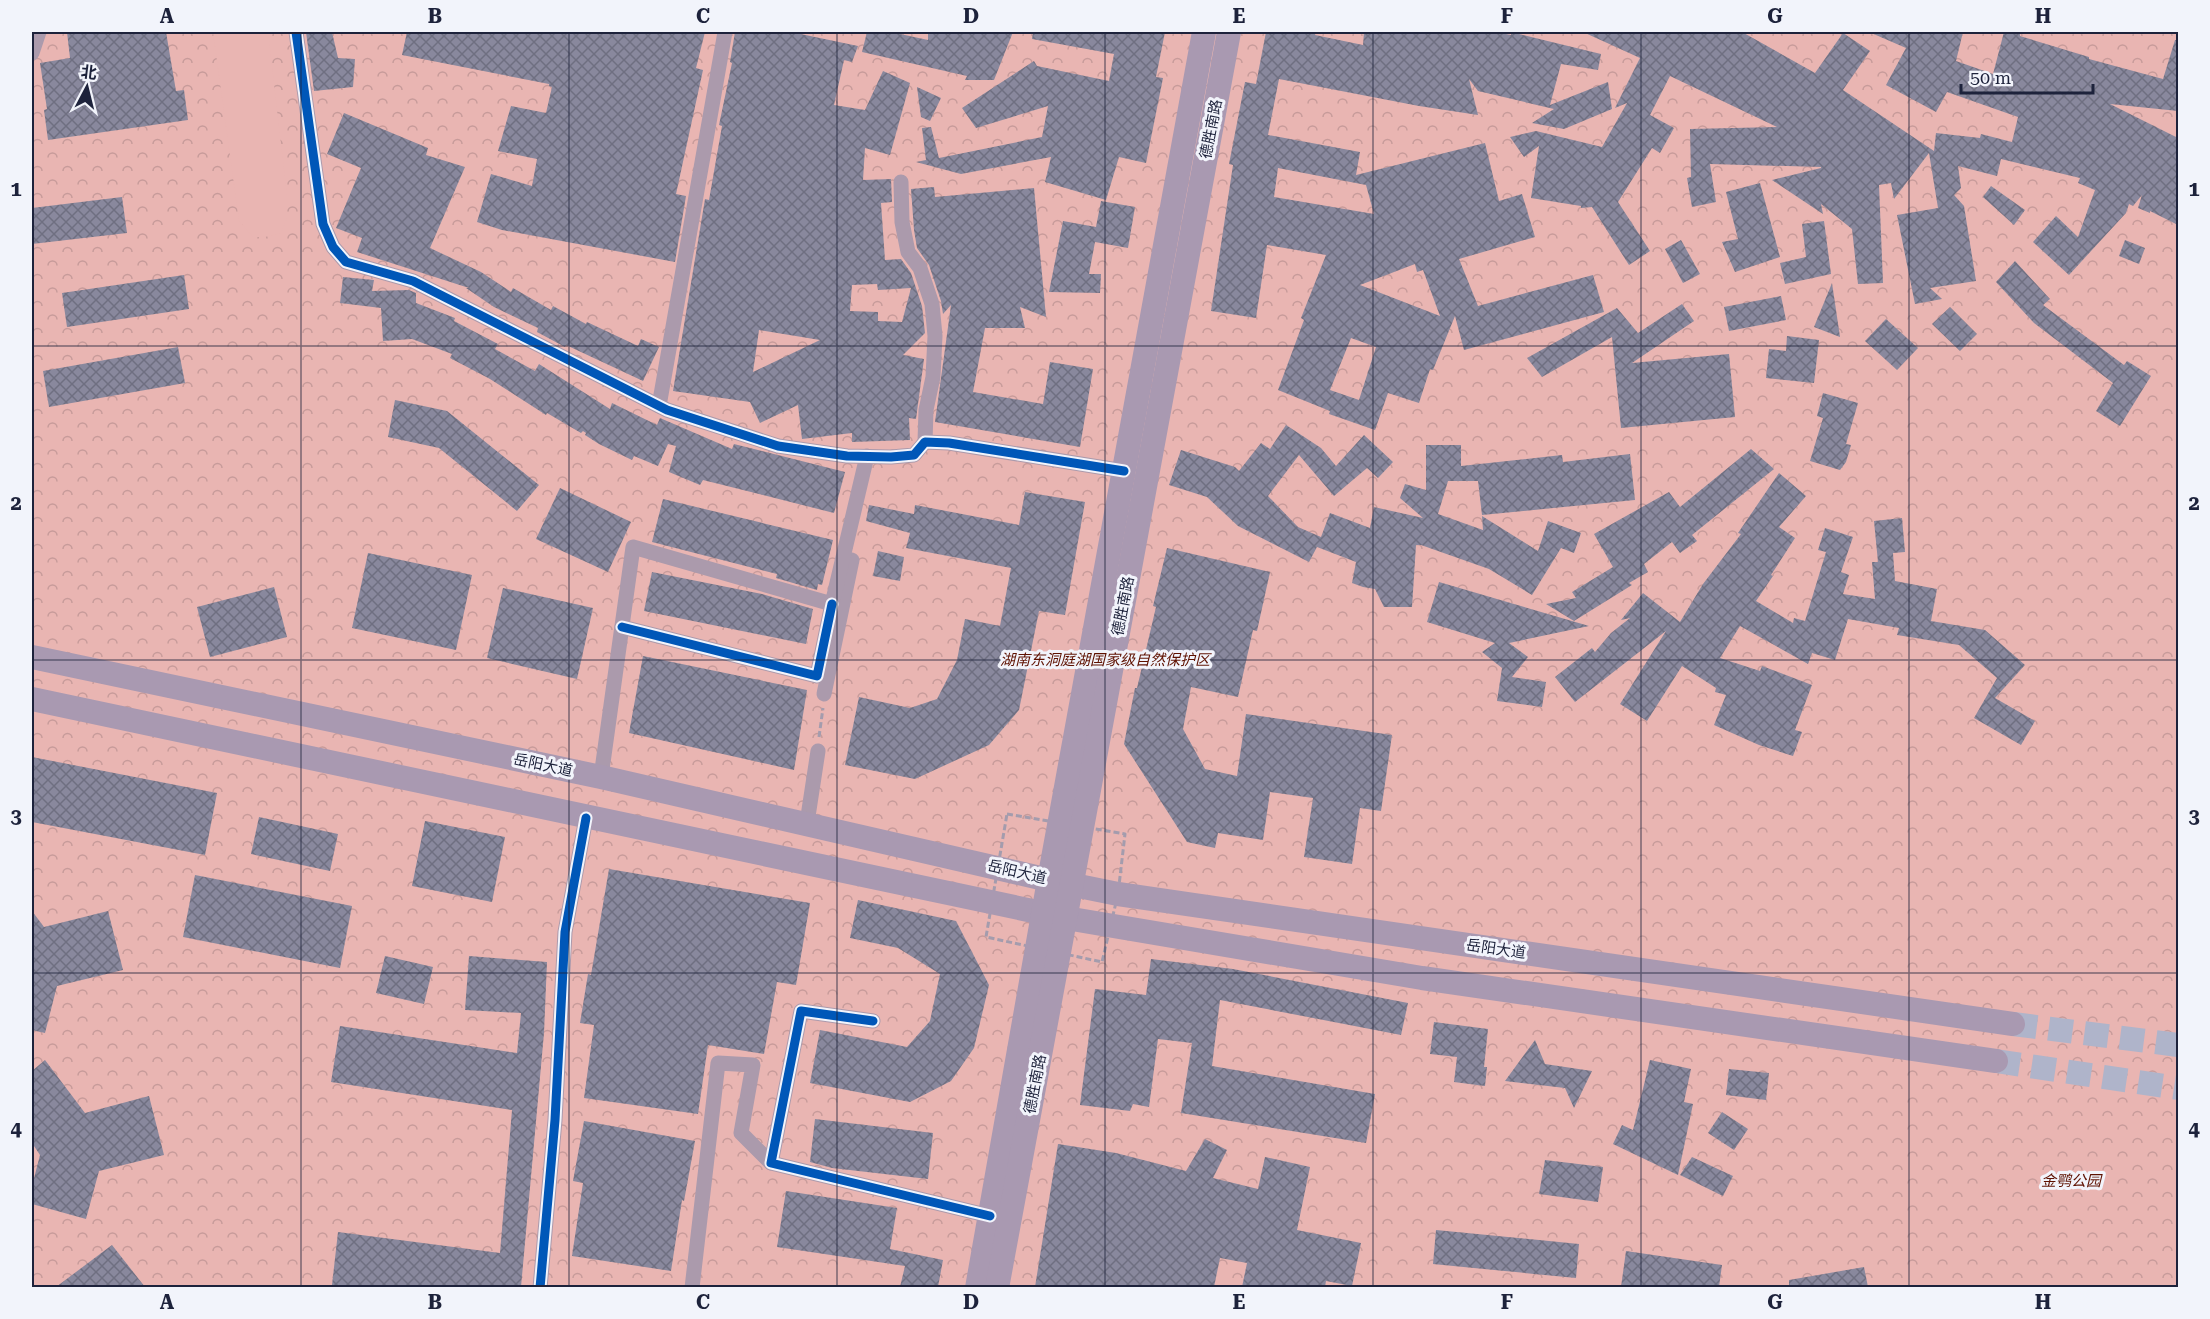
<svg xmlns="http://www.w3.org/2000/svg" width="2210" height="1319" font-family="'Roboto Serif','Noto Sans SC',serif">
<defs>
<pattern id="forest-crowns" width="20" height="18" patternUnits="userSpaceOnUse" patternTransform="scale(1.5)"><rect width="20" height="18" fill="#e9b5b2"/><path d="M2 6a3 3 0 1 1 6 0M12 15a3 3 0 1 1 6 0" fill="none" stroke="#c79b9a"/></pattern>
<pattern id="building-cross-hatch" width="8" height="8" patternUnits="userSpaceOnUse" patternTransform="scale(1.5)"><rect width="8" height="8" fill="#89889d"/><path d="M0 0l8 8M0 8l8-8" fill="none" stroke="#6f6f81"/></pattern>
</defs>
<rect width="100%" height="100%" fill="#d3d8ee"/>
<rect fill="url(#forest-crowns)" x="32" y="32" width="2146" height="1255"/>
<polygon fill="#e9b5b2" points="213,32 268,32 287,196 287,218 281,233 265,237 253,237 239,221"/>
<g fill="url(#building-cross-hatch)" fill-rule="evenodd">
<polygon points="67,32 166,32 176,91 184,90 188,120 48,140 44,110 47,109 40,63 70,58"/>
<polygon points="306,32 332,32 338,58 355,59 353,87 314,91"/>
<polygon points="407,32 705,32 696,68 703,70 676,194 686,196 675,262 502,230 477,222 491,174 532,186 537,159 498,151 511,106 546,113 552,87 549,86 549,84 402,55"/>
<path d="M735,32H791L858,46L852,62L844,60L834,105L865,110L883,71L910,83L890,155L865,148L863,180L891,179L892,202L881,203L885,260L901,259L911,273L922,306L925,333L903,355L924,359L916,419L909,418L910,440L852,442V433L802,439L798,405L760,423L750,402L673,391L705,199L709,200L722,126L719,125L732,63L730,62ZM877,284L878,290L911,288L902,322L878,321V312L850,311L852,285ZM759,330L820,340L753,372Z"/>
<polygon points="867,32 891,32 928,40 928,32 1013,32 994,80 965,80 967,76 862,52"/>
<polygon points="1033,32 1165,32 1156,77 1163,78 1146,163 1119,157 1106,200 1045,182 1051,157 961,174 916,162 926,160 922,128 931,127 939,158 1042,137 1048,106 976,128 962,108 1034,61 1037,66 1109,81 1114,54 1032,39"/>
<path d="M1266,32H1316L1315,35L1363,45L1364,32H1496L1511,35V32L1601,54L1598,70L1561,64L1550,105L1608,82L1612,109L1564,129L1532,123L1554,109L1478,91L1469,79L1478,115L1419,106L1279,79L1268,135L1360,152L1356,175L1485,143L1499,201L1522,194L1535,237L1459,259L1478,306L1593,275L1604,312L1464,350L1455,316L1433,370L1430,369L1419,403L1388,393L1375,430L1329,414L1330,411L1278,390L1304,320L1301,318L1326,255L1267,245L1256,318L1211,311L1233,165L1229,164L1245,82L1256,84ZM1278,168L1366,185L1374,214L1274,197ZM1415,264L1417,272L1423,270L1440,316L1360,285ZM1351,338L1376,347L1359,400L1330,390Z"/>
<polygon points="1583,32 1742,32 1815,73 1843,33 1870,51 1843,90 1934,151 1936,133 1980,138 1981,134 2012,142 2018,117 1947,92 1936,112 1886,85 1906,48 1869,32 1963,32 1956,61 1993,74 2004,32 2020,32 2020,36 2089,57 2089,59 2163,79 2175,40 2178,40 2178,111 2110,104 2178,138 2178,225 2150,211 2150,213 2138,208 2142,195 2133,206 2129,204 2126,213 2069,275 2033,242 2056,216 2078,237 2095,190 2078,183 2080,178 2001,159 1997,176 1958,166 1961,188 1954,195 1964,206 1976,281 1930,288 1942,299 1915,304 1897,215 1938,208 1929,153 1894,199 1891,183 1879,185 1883,283 1858,284 1852,229 1821,204 1823,214 1772,180 1821,168 1821,167 1710,164 1716,202 1692,207 1687,178 1691,177 1690,129 1777,127 1670,76 1650,115 1674,128 1660,153 1652,148 1618,202 1650,251 1629,265 1592,207 1581,208 1581,206 1531,198 1539,146 1524,157 1510,137 1536,131 1602,147 1627,103 1615,108 1640,58"/>
<polygon points="917,87 941,98 930,121 921,117"/>
<polygon points="344,113 428,148 426,155 465,167 430,248 481,272 511,292 513,288 551,310 553,306 586,324 587,322 638,346 641,339 659,347 643,381 566,345 565,347 537,332 538,328 494,307 466,288 469,288 357,252 362,238 336,228 361,168 327,154"/>
<polygon points="1760,183 1780,257 1735,272 1722,242 1738,239 1726,192"/>
<polygon points="1991,186 2025,210 2014,225 1983,197"/>
<polygon points="934,187 935,197 1034,188 1046,317 1020,307 1025,328 985,328 973,392 1043,404 1050,362 1093,369 1080,447 935,422 951,305 943,314 941,301 929,265 917,248 914,230 911,189"/>
<polygon points="122,197 127,233 32,244 32,208"/>
<polygon points="1101,201 1135,207 1128,248 1095,242 1089,274 1101,274 1100,293 1049,292 1063,221 1096,227"/>
<polygon points="1824,221 1831,274 1785,284 1780,263 1806,257 1802,224"/>
<polygon points="1681,240 1700,274 1683,283 1665,249"/>
<polygon points="2125,240 2145,248 2139,264 2119,256"/>
<polygon points="2015,261 2050,299 2043,305 2124,365 2127,361 2151,376 2120,426 2096,411 2113,383 2034,323 1996,282"/>
<polygon points="184,275 189,309 67,327 62,293"/>
<polygon points="343,277 374,280 372,291 409,290 416,293 416,303 455,318 454,321 498,344 495,349 535,371 539,364 610,409 612,403 657,425 660,418 732,449 734,444 845,472 834,513 703,480 700,485 669,472 676,446 668,444 658,466 634,456 632,460 599,444 585,435 586,433 583,431 581,433 547,413 546,415 490,379 450,358 452,354 412,339 383,341 381,308 340,303"/>
<polygon points="1832,283 1840,337 1814,327"/>
<polygon points="1781,296 1786,320 1729,331 1724,307"/>
<polygon points="1682,304 1694,321 1632,363 1729,354 1735,417 1621,428 1612,337 1542,377 1527,358 1617,308 1638,333"/>
<polygon points="1950,307 1977,334 1960,351 1932,324"/>
<polygon points="1886,319 1918,348 1897,370 1865,341"/>
<polygon points="1787,336 1819,340 1814,383 1766,378 1769,349 1786,351"/>
<polygon points="178,347 185,383 49,407 43,371"/>
<polygon points="1823,393 1858,403 1846,444 1851,445 1846,462 1840,470 1810,461 1823,418 1817,416"/>
<polygon points="395,400 447,411 539,485 517,511 439,448 388,437"/>
<polygon points="1286,425 1321,448 1336,466 1364,435 1393,462 1378,478 1367,468 1334,496 1299,455 1268,496 1298,527 1321,537 1330,513 1370,528 1374,507 1423,518 1400,498 1405,484 1426,490 1426,445 1461,445 1461,466 1562,455 1563,462 1630,454 1635,500 1482,515 1478,481 1448,481 1438,514 1483,530 1482,516 1538,551 1548,521 1581,533 1574,553 1561,548 1532,595 1489,569 1421,545 1416,545 1412,607 1384,607 1375,589 1363,587 1352,583 1356,562 1317,547 1309,562 1238,526 1207,497 1169,485 1181,450 1235,467 1239,471 1261,443 1270,449"/>
<polygon points="1751,449 1774,469 1692,535 1697,541 1680,553 1672,542 1644,564 1648,572 1629,583 1632,585 1574,621 1546,604 1576,598 1572,592 1613,567 1594,534 1669,492 1680,507"/>
<polygon points="1779,473 1806,496 1779,527 1795,538 1771,575 1773,576 1756,601 1793,623 1794,618 1805,621 1826,552 1818,550 1825,528 1853,537 1841,572 1849,575 1843,594 1875,599 1872,562 1878,562 1874,521 1902,518 1905,552 1893,553 1895,581 1937,589 1931,621 1985,630 2025,665 1995,698 2035,721 2021,745 1974,718 1997,678 1959,645 1897,635 1899,628 1848,619 1835,660 1812,653 1808,664 1740,626 1720,658 1760,671 1762,666 1812,685 1795,730 1802,732 1793,756 1759,745 1714,725 1726,695 1715,692 1716,688 1682,666 1647,721 1620,704 1666,631 1575,702 1555,677 1592,648 1595,652 1611,633 1630,618 1621,620 1643,593 1680,622 1703,584 1741,534 1738,533"/>
<polygon points="560,488 631,522 608,572 536,539"/>
<polygon points="1025,492 1085,502 1065,615 1039,611 1019,710 989,745 915,779 845,765 859,697 910,708 937,699 957,660 965,619 1000,626 1011,568 906,548 910,533 866,521 869,505 914,514 915,505 1019,525"/>
<polygon points="663,499 833,540 822,585 818,584 817,590 776,578 777,574 652,542"/>
<polygon points="1167,548 1270,572 1257,631 1253,630 1238,697 1191,687 1183,729 1205,769 1237,776 1246,714 1392,735 1381,811 1360,808 1352,864 1304,857 1313,798 1270,792 1263,840 1218,833 1215,848 1187,842 1124,744 1135,688 1137,688 1156,607 1153,606"/>
<polygon points="878,551 904,557 900,581 873,576"/>
<polygon points="368,553 472,575 456,650 352,628"/>
<polygon points="652,572 762,594 813,609 806,644 644,611"/>
<polygon points="1439,582 1589,626 1509,643 1528,657 1512,677 1546,682 1542,707 1497,701 1502,668 1482,652 1495,643 1427,622"/>
<polygon points="274,587 287,637 210,657 197,607"/>
<polygon points="503,588 593,608 577,679 487,658"/>
<polygon points="643,656 807,690 794,770 629,733"/>
<polygon points="32,757 217,793 205,855 32,822"/>
<polygon points="259,817 338,834 330,871 251,854"/>
<polygon points="425,821 505,837 492,902 412,886"/>
<polygon points="609,869 810,903 796,985 777,982 764,1054 708,1045 698,1114 584,1098 594,1025 580,1023 588,974 591,975"/>
<polygon points="195,875 352,906 340,968 183,937"/>
<polygon points="858,900 956,921 989,985 974,1048 951,1081 910,1102 810,1083 820,1030 907,1047 930,1021 940,974 898,948 850,938"/>
<polygon points="32,911 44,927 108,911 123,970 57,986 45,1033 32,1030"/>
<polygon points="385,956 433,967 424,1004 376,993"/>
<polygon points="469,956 547,962 544,1033 521,1287 353,1287 332,1285 338,1232 500,1253 512,1110 331,1082 340,1026 517,1053 521,1013 465,1010"/>
<polygon points="1151,959 1233,969 1408,1003 1401,1035 1220,1000 1212,1066 1375,1094 1366,1143 1181,1113 1192,1043 1158,1039 1149,1107 1133,1104 1130,1111 1080,1105 1095,989 1146,995"/>
<polygon points="1434,1022 1488,1029 1484,1067 1487,1067 1485,1086 1454,1082 1457,1057 1430,1054"/>
<polygon points="1535,1040 1545,1064 1592,1071 1574,1108 1565,1088 1505,1081"/>
<polygon points="45,1060 85,1113 149,1096 164,1155 99,1171 86,1219 32,1204 32,1186 40,1155 32,1143 32,1071"/>
<polygon points="1650,1060 1691,1069 1684,1102 1693,1104 1678,1175 1613,1144 1622,1125 1633,1130"/>
<polygon points="1729,1069 1769,1073 1766,1100 1726,1095"/>
<polygon points="1722,1112 1748,1129 1734,1150 1708,1133"/>
<polygon points="815,1119 933,1133 928,1179 832,1168 810,1162"/>
<polygon points="584,1121 695,1141 684,1201 682,1200 671,1271 572,1256 583,1183 573,1181"/>
<polygon points="1205,1139 1227,1150 1213,1178 1258,1189 1265,1157 1310,1167 1297,1230 1361,1243 1352,1286 1326,1281 1325,1287 1242,1287 1247,1263 1220,1258 1214,1287 1107,1287 1094,1285 1094,1287 1035,1287 1058,1144 1116,1153 1186,1171"/>
<polygon points="1692,1157 1733,1176 1723,1196 1680,1175"/>
<polygon points="1545,1160 1603,1167 1598,1202 1539,1194"/>
<polygon points="786,1191 897,1208 890,1249 943,1260 938,1287 900,1287 905,1266 777,1247"/>
<polygon points="1436,1230 1579,1244 1576,1278 1433,1264"/>
<polygon points="112,1245 145,1287 56,1287"/>
<polygon points="1626,1251 1722,1265 1719,1287 1621,1287"/>
<polygon points="1864,1267 1868,1287 1789,1287 1789,1280"/>
</g>
<g fill="none" stroke-linecap="round" stroke-linejoin="round">
<g stroke="#afb4ca" stroke-width="24" stroke-dasharray="24 12" stroke-linecap="butt">
<polyline points="2013,1024 2178,1045"/>
<polyline points="1996,1061 2178,1088"/>
</g>
<g stroke="#a49cad" stroke-width="3" stroke-dasharray="6 3" stroke-linecap="butt">
<polyline points="819,737 823,708"/>
<polygon points="1007,814 1125,834 1118,894 1102,962 986,937"/>
</g>
<g stroke="#ab9aac" stroke-width="15">
<polyline points="296,32 323,224 333,247 346,262 413,281 667,410 778,446 847,456 891,457 914,455 925,442 949,443 1124,471"/>
<polyline points="32,53 39,32"/>
<polyline points="901,182 902,222 908,252 920,268 932,304 935,336 933,377 926,410 925,442"/>
<polyline points="659,406 725,32"/>
<polyline points="622,627 817,676 832,604"/>
<polyline points="824,694 852,560"/>
<polyline points="601,777 633,547 832,604 867,456"/>
<polyline points="807,823 818,751"/>
<polyline points="873,1021 801,1011 771,1163 990,1216"/>
<polyline points="540,1288 555,1120 565,932 586,818"/>
<polyline points="692,1288 718,1063 753,1065 741,1133 771,1163"/>
</g>
<g stroke="#a999b1" stroke-width="24">
<polyline points="32,657 601,777 1049,880 1118,894 2013,1024"/>
<polyline points="32,699 1066,918 1422,978 1996,1061"/>
<polyline points="977,1288 1049,880 1204,32"/>
<polyline points="997,1288 1229,32"/>
</g>
<defs>
<g id="cycleway">
<polyline points="296,32 323,224 333,247 346,262 413,281 667,410 778,446 847,456 891,457 914,455 925,442 949,443 1124,471"/>
<polyline points="622,627 817,676 832,604"/>
<polyline points="873,1021 801,1011 771,1163 990,1216"/>
<polyline points="540,1288 555,1120 565,932 586,818"/>
</g>
</defs>
<use href="#cycleway" stroke="#f2f4fb" stroke-width="13"/>
<use href="#cycleway" stroke="#0057b8" stroke-width="9"/>
</g>
<path fill="none" stroke="#1d223b" stroke-width="1.5" stroke-opacity="0.55" d="M301,32V1288M569,32V1288M837,32V1288M1105,32V1288M1373,32V1288M1641,32V1288M1909,32V1288M32,346H2178M32,660H2178M32,973H2178"/>
<g text-anchor="middle" dominant-baseline="central" stroke-width="6" stroke-linejoin="round" paint-order="stroke">
<g font-size="15" fill="#1d223b" stroke="#f2f4fb">
<text transform="translate(1211 129) rotate(-79)">德胜南路</text>
<text transform="translate(1123 606) rotate(-79)">德胜南路</text>
<text transform="translate(543 765) rotate(12)">岳阳大道</text>
<text transform="translate(1017 872) rotate(13)">岳阳大道</text>
<text transform="translate(1496 949) rotate(8)">岳阳大道</text>
<text transform="translate(1035 1084) rotate(-79)">德胜南路</text>
</g>
<g font-size="15" font-style="italic" fill="#5e1100" stroke="#f2f4fb">
<text x="1105" y="660">湖南东洞庭湖国家级自然保护区</text>
<text x="2071" y="1181">金鹗公园</text>
</g>
</g>
<rect width="2210" height="1319" fill="none" stroke="#f2f4fb" stroke-width="66"/>
<g transform="translate(87 87) rotate(7)" stroke="#f2f4fb" stroke-width="4.5" paint-order="stroke">
<path d="M0-4.5L10 22L0 15L-10 22Z" fill="#1d223b"/>
<text y="-9" font-size="16" font-weight="bold" text-anchor="middle" fill="#1d223b">北</text>
</g>
<path d="M1961 84v9h132v-9" fill="none" stroke="#1d223b" stroke-width="3"/>
<text x="1970" y="84" font-size="18" fill="#1d223b" stroke="#f2f4fb" stroke-width="4.5" paint-order="stroke">50 m</text>
<rect x="33" y="33" width="2144" height="1253" fill="none" stroke="#1d223b" stroke-width="2"/>
<g font-size="20" text-anchor="middle" font-weight="bold" fill="#1d223b">
<text x="167" y="23">A</text>
<text x="435" y="23">B</text>
<text x="703" y="23">C</text>
<text x="971" y="23">D</text>
<text x="1239" y="23">E</text>
<text x="1507" y="23">F</text>
<text x="1775" y="23">G</text>
<text x="2043" y="23">H</text>
<text x="16" y="196">1</text>
<text x="2194" y="196">1</text>
<text x="16" y="510">2</text>
<text x="2194" y="510">2</text>
<text x="16" y="823">3</text>
<text x="2194" y="823">3</text>
<text x="16" y="1136">4</text>
<text x="2194" y="1136">4</text>
<text x="167" y="1309">A</text>
<text x="435" y="1309">B</text>
<text x="703" y="1309">C</text>
<text x="971" y="1309">D</text>
<text x="1239" y="1309">E</text>
<text x="1507" y="1309">F</text>
<text x="1775" y="1309">G</text>
<text x="2043" y="1309">H</text>
</g>
</svg>
